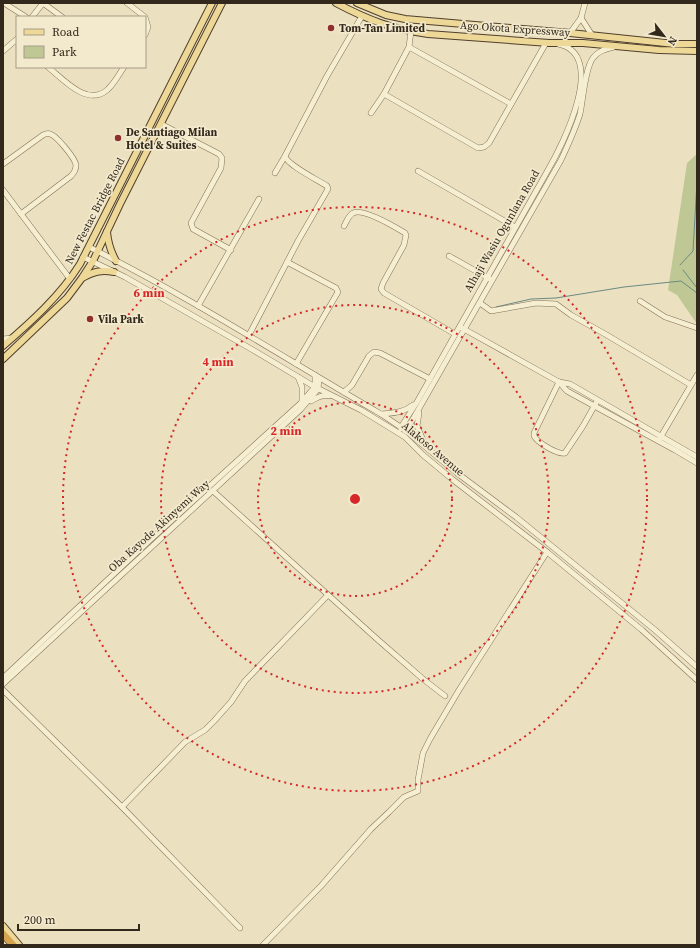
<svg xmlns="http://www.w3.org/2000/svg" width="700" height="948" font-family="'Source Serif 4',serif">
<rect width="100%" height="100%" fill="#ebe0bf"/>
<polygon fill="#bfc894" points="697,154 697,324 677,295 668,290 687,163"/>
<g fill="none" stroke-linecap="round" stroke-linejoin="round">
<g stroke="#6a8a84" stroke-width="1">
<polyline points="680,265 693,251 697,182"/>
<polyline points="683,270 697,288"/>
<polyline points="496,307 531,299 556,298 624,287 681,281 697,293"/>
</g>
<defs>
<g id="minor">
<polyline points="4,3 26,17"/>
<polyline points="43,3 62,17"/>
<polyline points="127,3 145,17 148,27 145,35"/>
<polyline points="32,17 43,3"/>
<polyline points="581,18 592,35"/>
<polyline points="570,33 581,18 585,3"/>
<polyline points="409,47 511,104"/>
<polyline points="3,51 17,39"/>
<path d="M48,67C63,79 87,107 107,90C114,84 119,74 124,67"/>
<polyline points="384,94 478,148 484,147 489,143 546,43"/>
<polyline points="371,113 384,94 409,47 411,31"/>
<polyline points="161,124 219,154 222,158 221,168 191,223 193,229 231,250"/>
<path d="M3,164L43,135C45,134 48,133 50,134C56,135 75,158 76,165C76,170 74,173 71,176L21,214"/>
<polyline points="418,171 515,227"/>
<polyline points="275,173 285,156"/>
<polyline points="3,190 70,279"/>
<path d="M344,226C347,221 348,216 353,213C364,208 395,227 405,233L406,235L404,245L383,283L381,289L384,293L455,334"/>
<path d="M89,247C190,297 284,358 381,414L405,430L457,473L516,517L655,630L697,667"/>
<polyline points="449,256 490,279"/>
<polyline points="83,257 125,277 253,350 315,387 361,410 405,437 423,455 452,479 547,552 642,630 697,680"/>
<polyline points="287,262 336,288 338,292 296,364"/>
<polyline points="640,301 665,317 697,328"/>
<polyline points="480,303 491,311 536,303 556,304 571,315 605,334 691,385"/>
<polyline points="198,306 259,199"/>
<polyline points="462,328 541,372 559,382 570,384 697,457"/>
<path d="M249,335L298,241L328,189L327,186C318,180 287,165 285,156L327,76L362,16"/>
<polyline points="3,339 12,338"/>
<polyline points="298,377 302,387 302,402"/>
<polyline points="559,382 567,391 675,450 697,463"/>
<path d="M559,382L534,433V436C538,443 558,455 565,453L583,426L596,403"/>
<polyline points="344,392 352,385 369,356 374,352 380,353 430,379"/>
<path d="M311,401C316,398 323,394 329,396"/>
<polyline points="419,413 417,426 425,445"/>
<path d="M381,414C393,413 403,413 413,405"/>
<path d="M401,429V427L417,402L548,170C562,146 609,54 558,44"/>
<path d="M405,431L413,419L561,160C568,145 575,130 580,114C583,100 585,68 593,58C598,51 606,49 614,47"/>
<polyline points="660,438 697,375"/>
<polyline points="213,491 377,639 423,679 445,696"/>
<polyline points="3,678 149,541 302,402 315,387 315,375"/>
<polyline points="3,684 300,410 318,389 319,378"/>
<polyline points="3,690 122,807 240,928"/>
<polyline points="122,807 185,742 205,730 214,721 231,702 245,681 328,595"/>
<polyline points="263,945 321,886 371,829 389,812 404,797 418,791 418,780 423,753 430,739 459,690 547,552"/>
</g>
<g id="major">
<path d="M336,3C368,20 392,29 428,34L549,43H583L659,50L697,51"/>
<polyline points="357,3 386,15 405,19 570,33 675,44 697,44"/>
<path d="M107,232C108,243 111,252 116,261"/>
<path d="M84,277C95,271 102,270 114,272"/>
<path d="M3,346C31,322 60,296 80,264L212,3"/>
<polyline points="3,359 67,298 82,278 93,261 120,204 222,3"/>
<polyline points="3,926 19,945"/>
</g>
<polyline id="highway" points="3,934 13,945"/>
</defs>
<use href="#minor" stroke="#827158" stroke-width="6"/>
<use href="#major" stroke="#503f2d" stroke-width="8"/>
<use href="#highway" stroke="#503f2d" stroke-width="8"/>
<use href="#minor" stroke="#f6eed1" stroke-width="5"/>
<use href="#major" stroke="#edd897" stroke-width="6"/>
<use href="#highway" stroke="#d7a552" stroke-width="7"/>
</g>
<g fill="none" stroke="#d62828" stroke-width="2" stroke-dasharray="2 4">
<circle cx="355" cy="499" r="97"/>
<circle cx="355" cy="499" r="194"/>
<circle cx="355" cy="499" r="292"/>
</g>
<g fill="#8e312c" stroke="#f3eace" stroke-width="1.5">
<circle cx="331" cy="28" r="4"/>
<circle cx="118" cy="138" r="4"/>
<circle cx="90" cy="319" r="4"/>
</g>
<g text-anchor="middle" dominant-baseline="central" stroke-width="3.5" stroke-linejoin="round" paint-order="stroke">
<g font-size="11" font-weight="bold" fill="#32281c" stroke="#f3eace" text-anchor="start">
<text x="339" y="28">Tom-Tan Limited</text>
<text x="126" y="132">De Santiago Milan<tspan x="126" dy="13">Hotel &amp; Suites</tspan></text>
<text x="98" y="319">Vila Park</text>
</g>
<g font-size="11" fill="#32281c" stroke="#f3eace">
<text transform="translate(515 29) rotate(4)">Ago Okota Expressway</text>
<text transform="translate(95 211) rotate(-63)">New Festac Bridge Road</text>
<text transform="translate(502 231) rotate(-60)">Alhaji Wasiu Ogunlana Road</text>
<text transform="translate(433 449) rotate(40)">Alakoso Avenue</text>
<text transform="translate(159 526) rotate(-42)">Oba Kayode Akinyemi Way</text>
</g>
</g>
<circle cx="355" cy="499" r="6" fill="#d62828" stroke="#f3eace" stroke-width="2"/>
<g font-size="12" text-anchor="middle" font-weight="bold" fill="#d62828" stroke="#f3eace" stroke-width="3.5" stroke-linejoin="round" paint-order="stroke">
<text x="149" y="297">6 min</text>
<text x="218" y="366">4 min</text>
<text x="286" y="435">2 min</text>
</g>
<rect width="700" height="948" fill="none" stroke="#32281c" stroke-width="8"/>
<rect x="16" y="16" width="130" height="52" fill="#f3eace" stroke="#a69c87"/>
<rect x="24" y="29" width="20" height="6" fill="#edd897" stroke="#a69c87"/>
<text x="52" y="36" font-size="12" fill="#32281c">Road</text>
<rect x="24" y="46" width="20" height="12" fill="#bfc894" stroke="#a69c87"/>
<text x="52" y="56" font-size="12" fill="#32281c">Park</text>
<g transform="translate(664 36) rotate(121)" stroke="#f3eace" stroke-width="3" paint-order="stroke">
<path d="M0-3L7 15L0 10L-7 15Z" fill="#32281c"/>
<text y="-6" font-size="11" font-weight="bold" text-anchor="middle" fill="#32281c">N</text>
</g>
<path d="M18 924v6h121v-6" fill="none" stroke="#32281c" stroke-width="2"/>
<text x="24" y="924" font-size="12" fill="#32281c" stroke="#f3eace" stroke-width="3" paint-order="stroke">200 m</text>
</svg>
